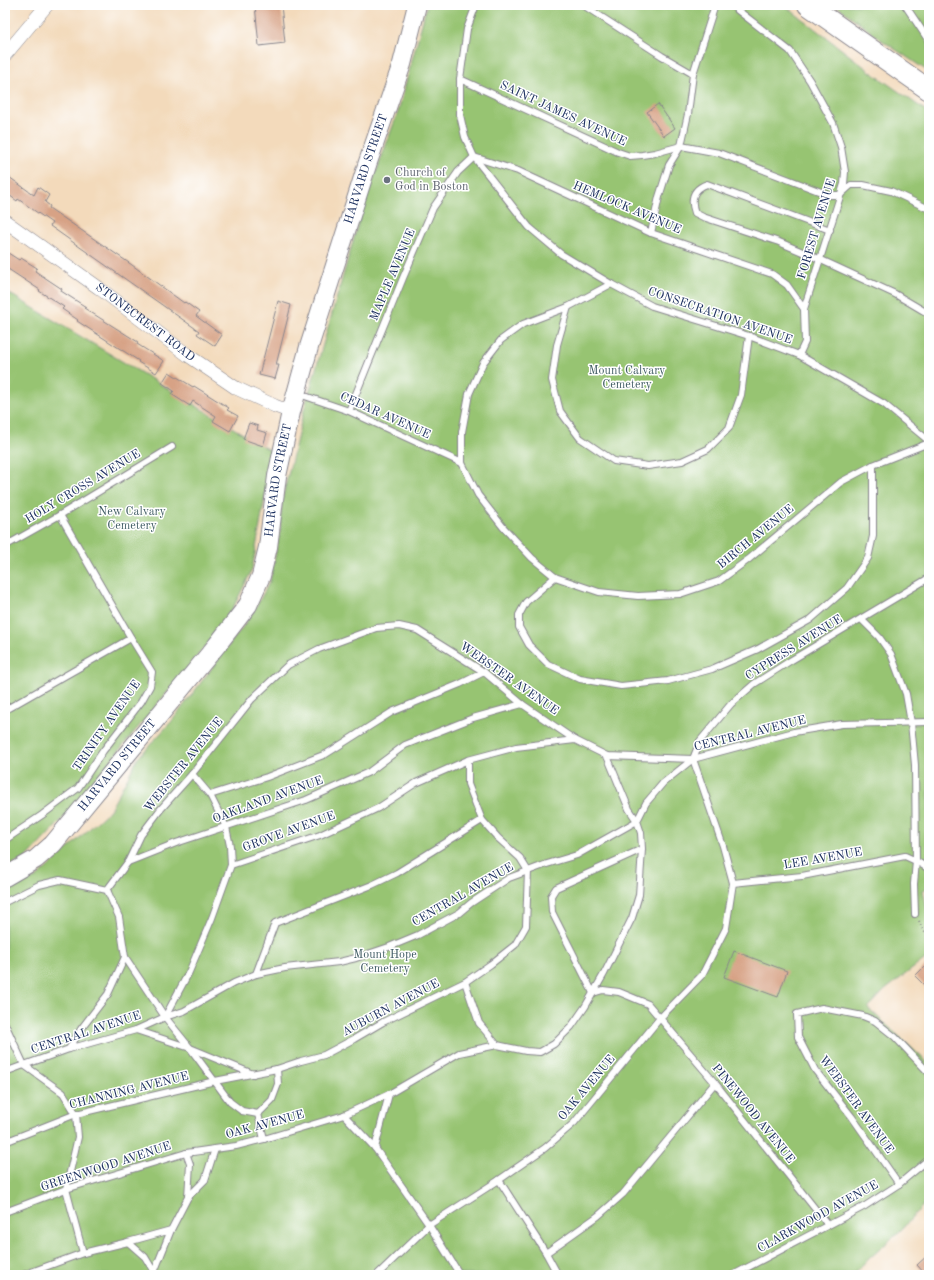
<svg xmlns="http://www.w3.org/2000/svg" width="934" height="1280" font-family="'Old Standard TT',serif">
<rect width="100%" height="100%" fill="#fff"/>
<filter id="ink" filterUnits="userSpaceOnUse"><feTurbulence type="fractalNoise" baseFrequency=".025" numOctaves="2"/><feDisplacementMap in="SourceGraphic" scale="8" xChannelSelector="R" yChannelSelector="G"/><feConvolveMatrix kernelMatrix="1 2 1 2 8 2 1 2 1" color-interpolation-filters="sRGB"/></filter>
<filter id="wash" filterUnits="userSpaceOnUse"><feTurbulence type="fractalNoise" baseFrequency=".012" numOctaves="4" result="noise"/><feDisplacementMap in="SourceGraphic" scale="16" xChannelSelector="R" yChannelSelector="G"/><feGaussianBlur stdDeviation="0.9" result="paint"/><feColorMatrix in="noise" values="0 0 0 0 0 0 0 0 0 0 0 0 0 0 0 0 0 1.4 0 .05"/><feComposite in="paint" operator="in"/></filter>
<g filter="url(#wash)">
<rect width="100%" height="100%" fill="#f3dabb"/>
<g fill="#97c472" stroke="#597a68">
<polygon points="427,5 784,5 871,72 929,113 929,887 923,890 929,919 929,956 885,990 868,1008 929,1064 929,1199 901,1230 851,1275 5,1275 5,892 37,877 110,810 138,758 172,721 242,628 255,609 270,581 280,532 282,500 304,410 361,214 398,112"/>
<polygon points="836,5 929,5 929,72 880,39"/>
<polygon points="5,291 273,452 252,570 227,620 59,823 26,858 5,868"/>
</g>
<g id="blocks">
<g fill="#d7a285">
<polygon points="255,5 281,5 285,43 259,46"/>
<polygon points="658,104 675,128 664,136 647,112"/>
<polygon points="9,177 34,195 38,187 49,195 45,202 50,206 49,208 132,265 184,303 185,302 199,312 196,316 222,335 215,346 197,334 199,331 50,226 52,223 18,199 17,201 5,192 5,182"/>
<polygon points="5,251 19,260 21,258 37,268 35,271 62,289 61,291 86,307 84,308 138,342 137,344 164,361 156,373 138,362 139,361 77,321 78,320 62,309 64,307 39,291 40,290 5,267"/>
<polygon points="278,301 291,305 276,365 279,365 275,379 259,375"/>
<polygon points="169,372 193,387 194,386 229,408 227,410 238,416 230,431 213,421 216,416 193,401 190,406 171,394 174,391 162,383"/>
<polygon points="249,423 258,426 257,430 267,433 263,446 243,439"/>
<polygon points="734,951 787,971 778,997 724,977"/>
<polygon points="929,962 929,990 915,976"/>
<polygon points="929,1254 929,1275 926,1275 917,1265"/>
</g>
</g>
</g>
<g filter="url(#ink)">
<use href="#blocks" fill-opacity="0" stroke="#87848c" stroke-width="1"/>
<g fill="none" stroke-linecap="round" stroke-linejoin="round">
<defs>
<g id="service">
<polyline points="476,5 467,29 460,79 460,115 465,137 474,157 529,227 561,254 611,284 652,306 749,336 799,355 884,404 929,441"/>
<polyline points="583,5 662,56 693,74"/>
<polyline points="731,5 790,51 810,81 833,123 841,147 845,172 844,184 804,309 805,342 799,355"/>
<polyline points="905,5 929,41"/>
<polyline points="460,79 618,152 630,156 642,155 655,153 681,146 719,153 829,195 840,195"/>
<polyline points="474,157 518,171 651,233 772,274 787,285 804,309"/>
<polyline points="841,194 851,185 863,185 891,191 929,209"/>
<path d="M830,230L707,184C693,189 690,199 695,213L703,217L779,242L819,259L895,294L929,314"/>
<polyline points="651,233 659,197 669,165 681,146 688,114 693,74 715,5"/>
<polyline points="611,284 568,307 523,324 501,340 483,363 469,394 462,432 462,463 478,495 503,527 532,558 555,577 599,592 638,596 680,594 719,581 749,559 841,482 873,465 929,443"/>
<polyline points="568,307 557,345 552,380 560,411 580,438 614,461 648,466 682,461 708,449 729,428 741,395 749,336"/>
<polyline points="299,394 349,411 462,463"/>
<polyline points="349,411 403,278 433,208 458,172 474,157"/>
<polyline points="5,546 60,515 172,447"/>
<polyline points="555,577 526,602 519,615 519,627 529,645 548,664 580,679 621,686 668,681 712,669 758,649 810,620 847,588 868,558 873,536 873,465"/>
<polyline points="861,619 879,637 891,654 906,694 911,723 915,765 916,861 914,884 915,914"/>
<polyline points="5,710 131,638"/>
<polyline points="693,759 700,741 731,704 754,684 790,661 929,578"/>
<polyline points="468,760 468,784 482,820 498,838 520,858 528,871"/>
<polyline points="192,774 210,795 226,827 230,846 231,865"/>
<polyline points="210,795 267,777 326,754 392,712 460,684 484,672"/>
<polyline points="5,840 42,815 78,788 103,751 141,702 150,686 152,672 131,638 60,515"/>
<polyline points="128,862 176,843 306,800 369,772 405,745 473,718 522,704"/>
<polyline points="733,883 802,876 905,856 916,861 929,869"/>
<polyline points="107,890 128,862 141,835 160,810 192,774 252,699 288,665 319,649 376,628 399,626 417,630 484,672 522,704 575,740 607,756 693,759"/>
<polyline points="107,890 119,917 125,957 165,1017 190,1048 230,1102 242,1111 258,1114"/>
<polyline points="5,902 39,885 60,880 107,890"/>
<polyline points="256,974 275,923 372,885 397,873 482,820"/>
<polyline points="465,982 479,1023 497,1045"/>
<polyline points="593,993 603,990 619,992 648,1004 715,1083 828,1225"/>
<polyline points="593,993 552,912 551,896 556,888 642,849"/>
<polyline points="165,1017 189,972 212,918 231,865 320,835 378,808 416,783 468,760 516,747 575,740"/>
<polyline points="5,1024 24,1065 63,1093 76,1114 78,1137 66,1189 83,1253"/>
<polyline points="136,1030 190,1048 253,1074"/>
<polyline points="69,1049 81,1029 108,994 125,957"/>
<polyline points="5,1072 24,1065 69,1049 136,1030 165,1017 184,1011 234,983 256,974 285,968 339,962 356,958 389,947 418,935 459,913 471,903 509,878 547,864 577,855 637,821 646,803 663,783 693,759 794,732 842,724 929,722"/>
<polyline points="258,1114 272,1100 278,1084 277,1069"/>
<polyline points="258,1114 264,1139"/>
<polyline points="344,1115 375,1148 429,1225 460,1275"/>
<polyline points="5,1142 76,1114 215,1081 277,1069 301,1061 324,1055 354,1039 383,1022 465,982 491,964 515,945 526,926 528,871"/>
<polyline points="375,1148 389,1094"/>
<polyline points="186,1153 190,1164 188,1197"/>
<polyline points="499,1180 546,1253 558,1275"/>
<polyline points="899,1184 852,1117 815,1070 798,1037 797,1014 822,1008 863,1016 875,1021 895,1037 929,1073"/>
<polyline points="5,1212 66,1189 186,1153 236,1146 264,1139 344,1115 389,1094 459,1053 497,1045 526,1051 540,1052 554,1044 571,1027 585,1007 604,974 632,918 639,895 642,849 641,833 637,821 629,809 607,756"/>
<polyline points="128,1242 145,1257 154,1272"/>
<polyline points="546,1253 598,1216 623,1194 715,1083"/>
<polyline points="23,1275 83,1253 128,1242 171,1230"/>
<polyline points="153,1275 171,1230 188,1197 205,1180 215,1149"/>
<polyline points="377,1275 429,1225 499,1180 545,1148 574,1123 660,1018 702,975 726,928 733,883 723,846 693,759"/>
<polyline points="733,1275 865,1206 899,1184 929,1159"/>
</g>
<g id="minor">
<polyline points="5,55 47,5"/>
<path id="s1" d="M5,221L99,288L189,356L236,388L275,406L291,412"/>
</g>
<g id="secondary">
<path id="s2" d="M5,877L36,859L53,844L217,645L248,605L261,576L268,547L277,476L291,412L309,347L368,162L402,64L417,5"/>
</g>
<polyline id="primary" points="808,5 929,90"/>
</defs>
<use href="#service" stroke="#87848c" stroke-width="8"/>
<use href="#minor" stroke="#87848c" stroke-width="14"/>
<use href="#secondary" stroke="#87848c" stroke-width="20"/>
<use href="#primary" stroke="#87848c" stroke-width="22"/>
<polyline stroke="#87848c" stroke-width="2" stroke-dasharray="1 3" stroke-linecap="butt" points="919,921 923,930 929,937"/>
<use href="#service" stroke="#fff" stroke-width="6"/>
<use href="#minor" stroke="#fff" stroke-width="13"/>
<use href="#secondary" stroke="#fff" stroke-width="18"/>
<use href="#primary" stroke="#fff" stroke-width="20"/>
</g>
</g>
<circle fill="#6b7280" stroke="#fff" stroke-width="1.5" cx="387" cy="180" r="4"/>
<g text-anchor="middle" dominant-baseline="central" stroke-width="3" stroke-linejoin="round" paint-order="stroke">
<g font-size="12" fill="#1b2f5e" stroke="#fff">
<text transform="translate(563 114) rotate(25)">SAINT JAMES AVENUE</text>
<text stroke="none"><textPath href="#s2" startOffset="820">HARVARD STREET</textPath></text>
<text transform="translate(627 208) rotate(23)">HEMLOCK AVENUE</text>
<text transform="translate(817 229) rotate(-73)">FOREST AVENUE</text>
<text transform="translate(393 275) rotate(-67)">MAPLE AVENUE</text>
<text transform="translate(720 316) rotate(19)">CONSECRATION AVENUE</text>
<text stroke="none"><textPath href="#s1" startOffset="173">STONECREST ROAD</textPath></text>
<text transform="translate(385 416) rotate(24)">CEDAR AVENUE</text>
<text stroke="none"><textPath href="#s2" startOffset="496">HARVARD STREET</textPath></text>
<text transform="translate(83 487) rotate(-31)">HOLY CROSS AVENUE</text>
<text transform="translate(756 537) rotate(-39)">BIRCH AVENUE</text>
<text transform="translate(794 648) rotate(-32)">CYPRESS AVENUE</text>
<text transform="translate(509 679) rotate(35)">WEBSTER AVENUE</text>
<text transform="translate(107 726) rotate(-55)">TRINITY AVENUE</text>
<text transform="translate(750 734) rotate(-14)">CENTRAL AVENUE</text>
<text transform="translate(184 765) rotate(-51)">WEBSTER AVENUE</text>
<text stroke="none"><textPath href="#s2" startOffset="160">HARVARD STREET</textPath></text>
<text transform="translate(268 800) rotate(-20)">OAKLAND AVENUE</text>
<text transform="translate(289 832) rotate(-20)">GROVE AVENUE</text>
<text transform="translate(823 859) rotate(-10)">LEE AVENUE</text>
<text transform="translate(463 895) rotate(-30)">CENTRAL AVENUE</text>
<text transform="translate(391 1008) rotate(-28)">AUBURN AVENUE</text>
<text transform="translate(86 1033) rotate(-18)">CENTRAL AVENUE</text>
<text transform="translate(587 1088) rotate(-50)">OAK AVENUE</text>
<text transform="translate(129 1091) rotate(-14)">CHANNING AVENUE</text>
<text transform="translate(856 1105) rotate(54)">WEBSTER AVENUE</text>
<text transform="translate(753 1114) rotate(51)">PINEWOOD AVENUE</text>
<text transform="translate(265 1125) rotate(-15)">OAK AVENUE</text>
<text transform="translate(106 1167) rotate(-18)">GREENWOOD AVENUE</text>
<text transform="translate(818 1217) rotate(-29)">CLARKWOOD AVENUE</text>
</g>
<g font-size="12" fill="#5b616d" stroke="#fff" text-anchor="start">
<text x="395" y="173">Church of<tspan x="395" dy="14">God in Boston</tspan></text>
</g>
<g font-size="12" fill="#405c64" stroke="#fff">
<text x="627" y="371">Mount Calvary<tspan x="627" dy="14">Cemetery</tspan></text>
<text x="132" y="512">New Calvary<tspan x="132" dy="14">Cemetery</tspan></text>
<text x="385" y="955">Mount Hope<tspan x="385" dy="14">Cemetery</tspan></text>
</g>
</g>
<rect width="934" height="1280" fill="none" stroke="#fff" stroke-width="20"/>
</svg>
